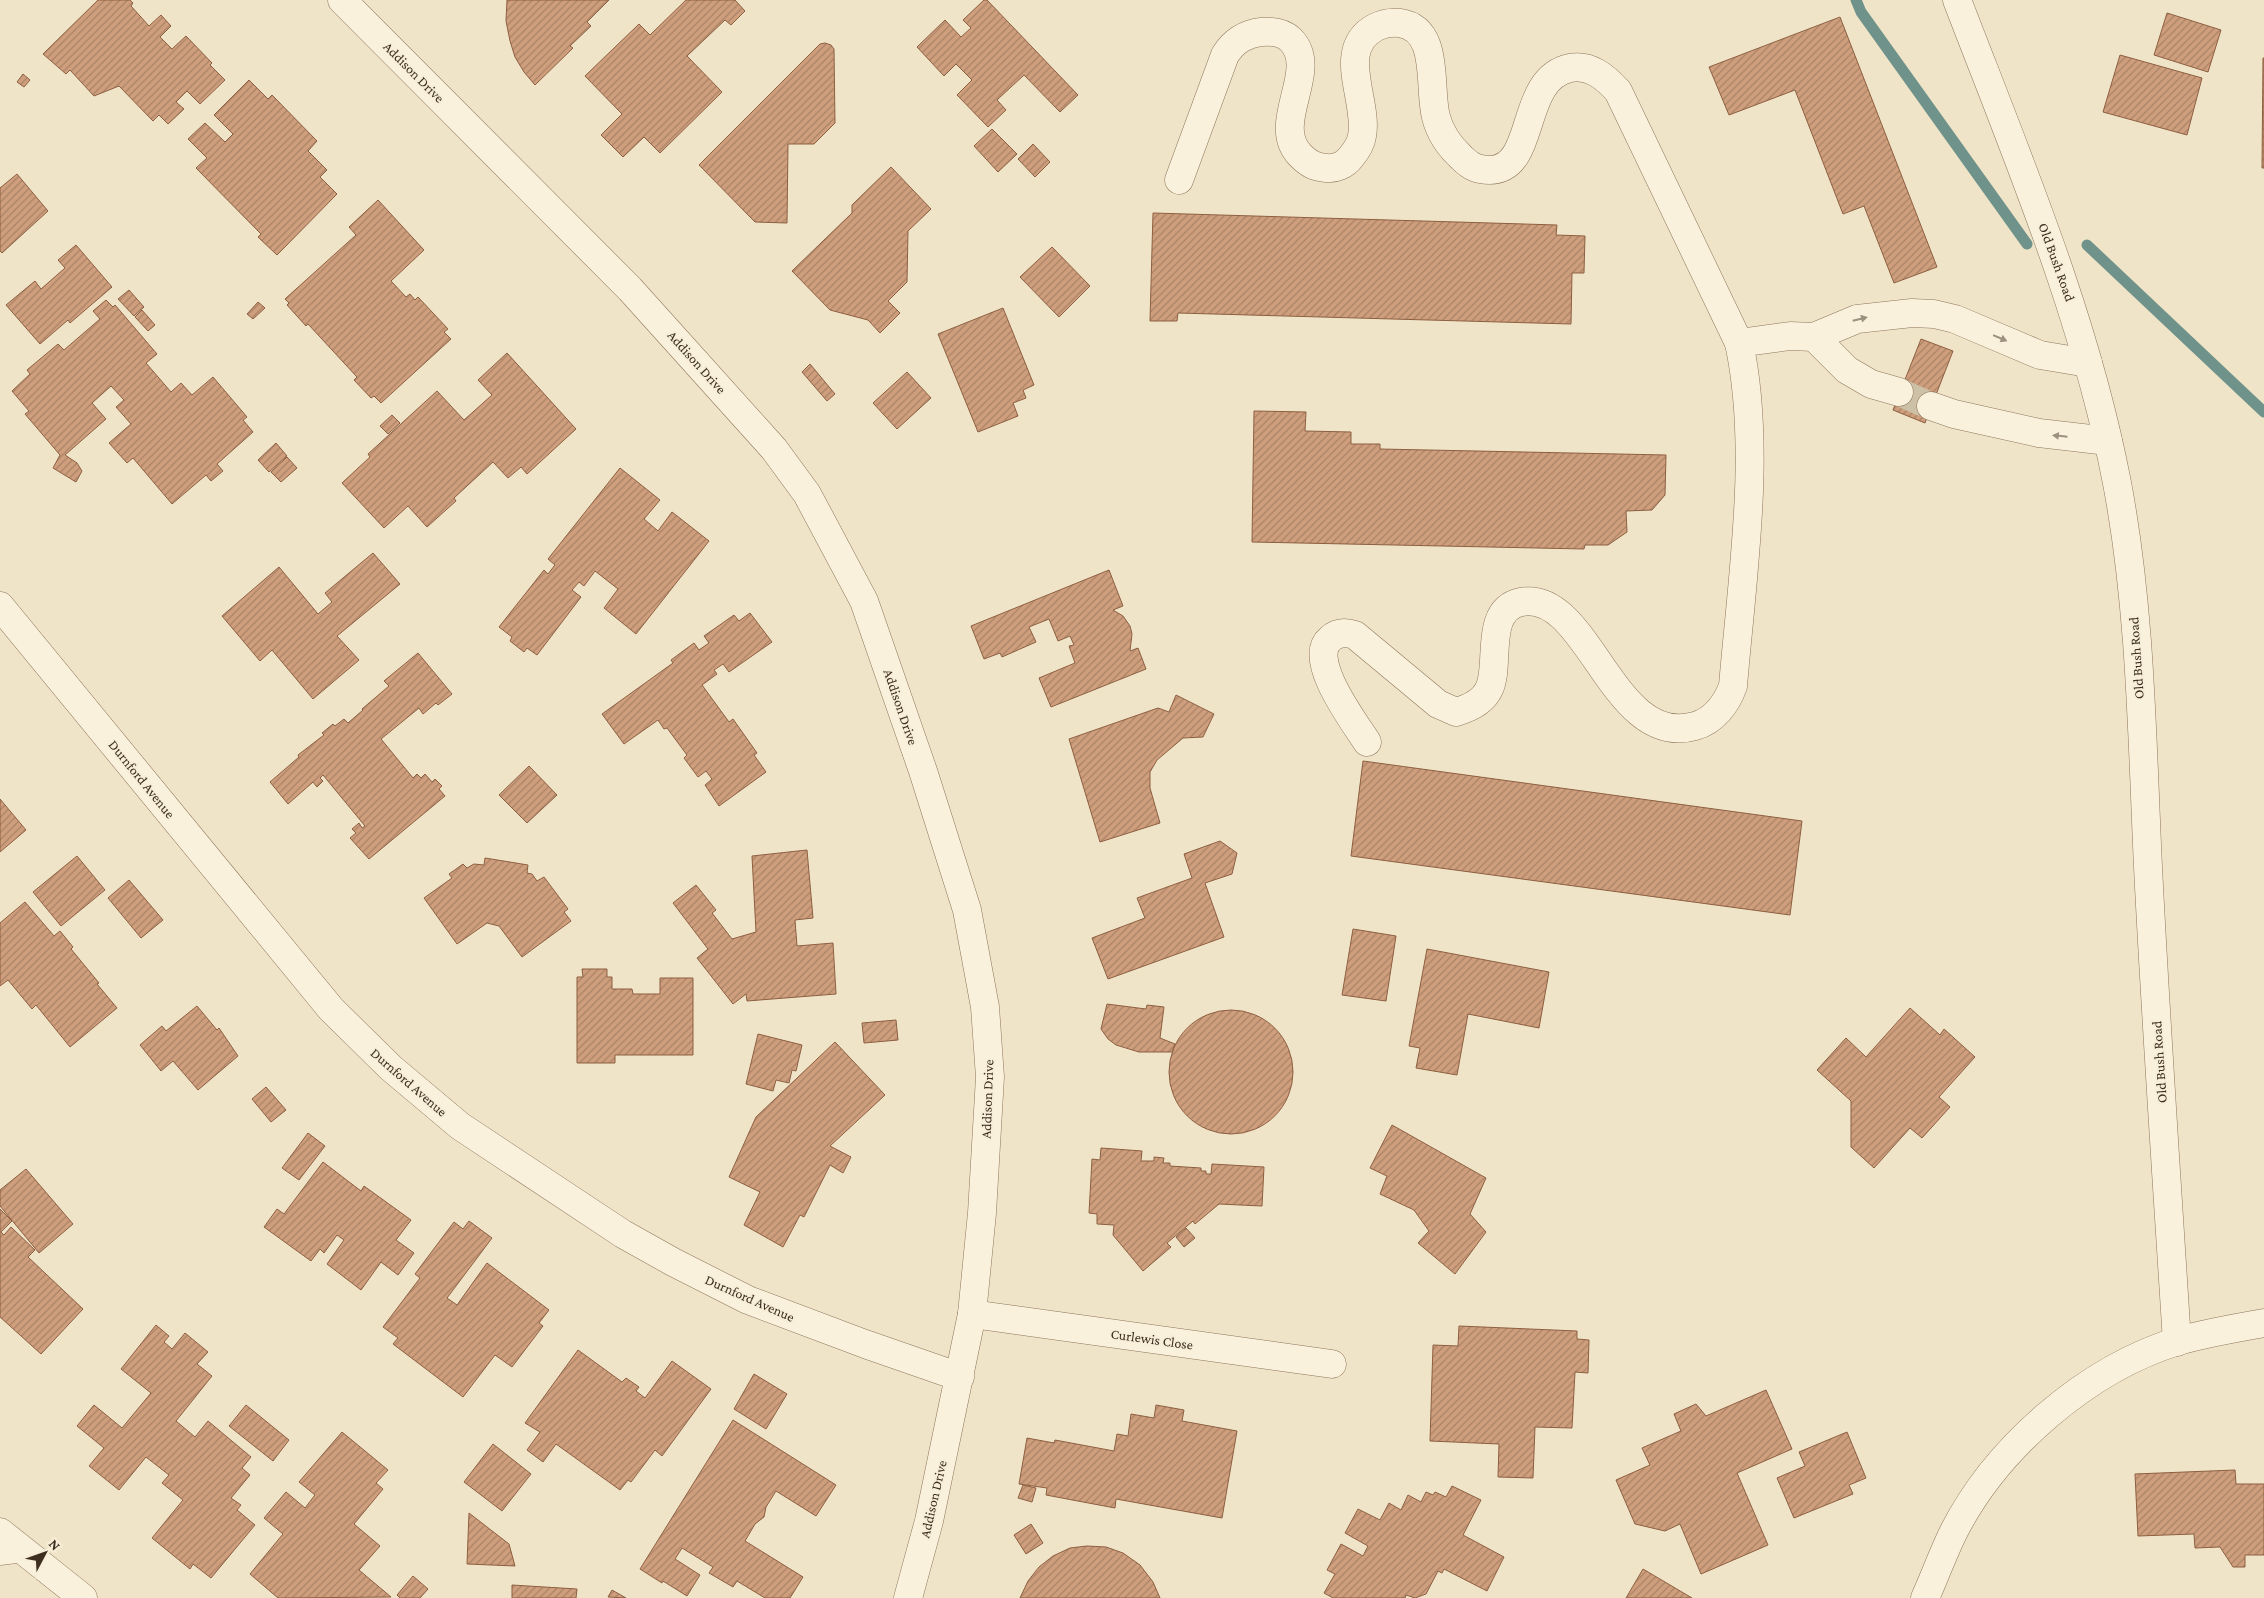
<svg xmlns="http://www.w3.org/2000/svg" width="2264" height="1598" font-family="'Crimson Pro',serif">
<defs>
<pattern id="building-hatch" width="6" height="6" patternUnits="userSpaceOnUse" patternTransform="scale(1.25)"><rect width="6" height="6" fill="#cf9f7d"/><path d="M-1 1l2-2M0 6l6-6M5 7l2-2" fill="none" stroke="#a98266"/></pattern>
</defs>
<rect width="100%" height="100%" fill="#f0e4c8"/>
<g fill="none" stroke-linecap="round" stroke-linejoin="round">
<g stroke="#6f938a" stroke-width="11">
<polyline points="1856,0 1861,12 2027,244"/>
<polyline points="2087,245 2264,412"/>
</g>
</g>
<g fill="url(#building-hatch)" stroke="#8d5f41">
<polygon points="98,0 130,0 133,3 131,6 149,26 161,15 171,26 160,37 172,49 186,36 212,63 210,65 225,80 200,104 187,91 176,102 184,109 168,124 159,115 153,121 119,86 94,96 70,70 66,74 43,54"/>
<polygon points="507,0 609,0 587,22 591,26 570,46 573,48 535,85 524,72 515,57 510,41 506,21"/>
<polygon points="686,0 735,0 745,11 731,25 725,20 687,56 722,92 660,153 644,137 623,157 601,135 622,114 585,76 639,24 650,35"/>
<polygon points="984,0 987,0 1078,95 1060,112 1024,75 997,100 1006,110 988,127 957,95 972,80 956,64 944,76 917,47 945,20 961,37 971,28 963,20"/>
<polygon points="2167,13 2221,30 2208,72 2154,55"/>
<polygon points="1840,17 1937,267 1894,283 1864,206 1843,214 1795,90 1729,115 1709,67"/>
<polygon points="825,43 831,45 834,49 835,123 814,144 788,144 787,223 755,222 699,165 820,44"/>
<polygon points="2120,55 2202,78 2187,135 2103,112"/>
<polygon points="2263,58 2264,58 2264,168 2262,168"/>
<polygon points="23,74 30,80 24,87 17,82"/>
<polygon points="249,80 268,99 272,95 317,141 308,151 327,170 320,177 337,194 277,255 258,237 261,234 196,168 207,158 188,139 205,123 225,142 233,134 214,115"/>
<polygon points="992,129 1017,154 998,172 974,146"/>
<polygon points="1033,144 1050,162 1035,177 1018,159"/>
<polygon points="891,167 931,209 908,231 907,282 888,301 900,313 880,333 868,320 830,310 792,271 852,213 852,205"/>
<polygon points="17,174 48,211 2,253 0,251 0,188"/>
<polygon points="378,200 424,250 391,281 406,297 410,294 415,300 418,297 448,329 444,332 451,339 381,403 374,396 371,398 354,380 357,377 308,324 306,326 287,305 289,303 285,299 356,235 349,227"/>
<polygon points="1153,213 1557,225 1556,235 1585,236 1584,273 1572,273 1571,324 1178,313 1177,321 1150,321"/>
<polygon points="76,245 112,287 70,323 68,320 40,344 6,305 35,281 41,289 65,268 58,260"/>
<polygon points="1052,247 1090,286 1059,317 1020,277"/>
<polygon points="129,290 144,307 134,316 118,299"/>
<polygon points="106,300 113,307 115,305 157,354 146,363 171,392 181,383 192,395 213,377 247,417 243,420 253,432 217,464 223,471 211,481 206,475 172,504 133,458 127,463 109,443 131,424 116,407 124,400 111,386 92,403 106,419 65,455 77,463 82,471 76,482 53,468 60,455 25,414 29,411 12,391 30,374 27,370 58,344 64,350 100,319 93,311"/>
<polygon points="258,302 265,308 253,319 247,314"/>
<polygon points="1003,308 1034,385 1023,390 1026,398 1013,403 1018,416 978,432 938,334"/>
<polygon points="142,310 155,325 148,331 135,317"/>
<polygon points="1921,339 1953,351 1925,423 1893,410"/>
<polygon points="507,353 576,429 527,474 521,467 508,478 493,462 454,498 456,501 427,527 408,506 384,528 342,483 370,457 368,454 437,391 464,420 492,395 478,380"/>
<polygon points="810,364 835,394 827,401 802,372"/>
<polygon points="907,372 931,398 897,429 873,403"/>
<polygon points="1254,411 1306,412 1305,431 1351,432 1351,444 1380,444 1380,449 1666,455 1665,495 1652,510 1626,511 1627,532 1608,545 1585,545 1584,549 1252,542"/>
<polygon points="392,415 400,423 388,434 380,426"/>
<polygon points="276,443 287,456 269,472 258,460"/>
<polygon points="287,457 297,468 281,482 271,472"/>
<polygon points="620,468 660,500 644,519 658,531 672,512 709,541 636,634 604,608 618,589 595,571 584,586 579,582 572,590 581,597 537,655 527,648 524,652 510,641 512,637 499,627 544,570 548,574 555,565 548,559"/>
<polygon points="373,553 400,584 337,636 359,660 313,699 272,650 260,661 222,616 279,567 318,614 332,602 325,593"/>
<polygon points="1109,570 1123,606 1113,610 1123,616 1130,626 1132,634 1130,651 1138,648 1146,669 1051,707 1039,678 1075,663 1069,646 1074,645 1070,636 1058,641 1049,619 1029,627 1036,642 1002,657 1000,653 984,659 971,626"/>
<polygon points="750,613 772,642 729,672 723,664 714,670 717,674 702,685 729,722 733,719 757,753 754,755 766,772 719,806 705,785 712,779 706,771 698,777 684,758 687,755 667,728 664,729 658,720 624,744 602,714 673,663 671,660 694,643 699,650 709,643 704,636 734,615 739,621"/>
<polygon points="418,653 452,694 438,705 436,703 423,714 419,708 381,739 413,778 417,774 421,778 425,774 432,782 435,779 442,786 439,789 445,796 369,859 350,838 356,833 352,829 359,823 362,828 365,826 323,775 320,778 323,781 317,787 313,782 288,804 270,782 299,757 298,755 324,735 322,733 333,724 335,726 344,719 348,723 363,710 362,709 389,686 384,681"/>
<polygon points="1176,695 1214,714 1203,737 1183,738 1157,760 1150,772 1150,788 1160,823 1100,842 1069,739 1158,708 1169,712"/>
<polygon points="1363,761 1802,821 1790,915 1351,856"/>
<polygon points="529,766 557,795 527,823 499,795"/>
<polygon points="0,799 26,830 0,852"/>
<polygon points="1220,841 1237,853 1232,874 1205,883 1224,937 1108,979 1092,938 1145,918 1137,898 1192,878 1184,854"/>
<polygon points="807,850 813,918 795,920 797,946 833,943 836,994 747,1001 746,994 733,1004 697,958 708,949 673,903 696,885 716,910 712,913 732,939 756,932 752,856"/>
<polygon points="77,856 105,890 61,926 33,892"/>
<polygon points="485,858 528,865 527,873 532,874 537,881 544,877 568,909 564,912 571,921 522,957 499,926 487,923 457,944 424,898 452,878 449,874 463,864 467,868 474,864 484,865"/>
<polygon points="129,880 163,920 141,938 108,898"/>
<polygon points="25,902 54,936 60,931 73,947 71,949 99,983 97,984 117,1008 70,1047 36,1005 32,1009 8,980 0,986 0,923"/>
<polygon points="1353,929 1396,936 1386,1001 1342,995"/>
<polygon points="1427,949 1549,972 1539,1028 1468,1014 1457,1075 1416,1068 1420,1048 1409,1046"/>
<polygon points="582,969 607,969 607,977 612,977 612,989 632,989 633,994 660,994 660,978 693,978 693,1055 615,1055 615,1063 577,1063 577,977 583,977"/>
<polygon points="1107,1004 1146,1009 1147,1005 1164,1007 1160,1038 1175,1044 1172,1052 1139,1052 1116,1045 1108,1039 1101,1029"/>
<polygon points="197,1006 217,1030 219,1028 238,1056 198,1090 173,1061 161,1071 140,1045 162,1026 166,1031"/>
<polygon points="1910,1008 1940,1035 1944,1029 1975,1057 1939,1097 1950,1107 1922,1138 1910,1128 1874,1168 1851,1147 1851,1101 1817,1070 1846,1038 1866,1057"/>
<circle cx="1231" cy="1072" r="62"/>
<polygon points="896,1020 898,1040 864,1043 862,1023"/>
<polygon points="758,1034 802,1045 796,1071 792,1070 789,1083 776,1080 773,1091 746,1084"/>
<polygon points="835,1042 885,1095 830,1146 851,1157 843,1173 830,1165 804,1217 800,1215 783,1247 744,1225 760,1192 729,1177 756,1117"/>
<polygon points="266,1087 286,1110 271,1122 252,1099"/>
<polygon points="1392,1125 1486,1178 1470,1214 1486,1232 1455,1274 1418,1243 1429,1231 1414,1210 1380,1194 1387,1176 1370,1168"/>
<polygon points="308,1133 325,1146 299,1180 282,1168"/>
<polygon points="1101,1148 1142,1151 1141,1161 1154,1161 1154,1157 1164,1158 1163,1163 1170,1163 1170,1166 1201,1168 1201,1171 1206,1171 1206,1174 1211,1174 1212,1164 1264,1167 1262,1206 1219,1204 1195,1224 1193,1221 1167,1243 1171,1247 1143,1271 1113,1235 1114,1225 1097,1224 1097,1214 1089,1213 1092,1159 1100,1160"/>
<polygon points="323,1162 361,1191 364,1186 411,1220 396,1240 414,1253 398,1275 381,1262 361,1290 327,1264 344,1240 337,1235 324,1253 320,1249 311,1261 264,1227 277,1209 284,1214"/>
<polygon points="26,1169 73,1224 39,1253 0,1206 0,1190"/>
<polygon points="0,1209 12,1221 1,1232 4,1235 11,1227 35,1250 28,1257 83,1309 41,1354 0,1317"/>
<polygon points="469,1221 492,1238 447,1298 457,1305 487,1263 549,1310 539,1323 543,1326 512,1367 495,1355 463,1397 393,1344 398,1338 383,1327 420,1278 415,1274 454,1222 463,1229"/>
<polygon points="1186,1228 1195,1238 1184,1247 1176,1237"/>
<polygon points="156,1325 169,1336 164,1342 172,1349 185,1333 208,1352 197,1364 212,1376 176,1421 195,1437 208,1421 251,1457 242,1468 250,1475 231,1498 241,1505 237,1510 255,1525 211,1578 193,1564 190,1569 152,1538 183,1500 162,1483 169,1475 146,1457 119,1490 89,1466 104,1448 77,1426 94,1405 122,1428 151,1393 121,1369"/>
<polygon points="1459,1326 1577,1331 1577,1339 1589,1340 1588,1373 1575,1372 1572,1428 1535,1427 1533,1478 1498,1477 1499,1444 1430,1441 1433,1345 1458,1346"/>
<polygon points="578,1350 622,1382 626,1378 639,1387 636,1391 645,1398 672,1361 711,1389 662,1456 655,1450 631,1482 628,1480 620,1490 556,1444 543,1462 527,1450 540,1432 525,1423"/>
<polygon points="754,1374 787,1394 766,1429 734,1409"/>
<polygon points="1766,1390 1792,1449 1737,1473 1768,1545 1701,1574 1680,1524 1665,1531 1635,1524 1616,1480 1650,1465 1642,1448 1681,1431 1674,1414 1696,1404 1706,1416"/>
<polygon points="246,1405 289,1440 273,1461 229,1426"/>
<polygon points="1156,1405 1184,1410 1182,1421 1237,1431 1222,1518 1116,1499 1115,1508 1046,1495 1047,1488 1019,1484 1027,1438 1054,1443 1055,1440 1114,1451 1117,1434 1128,1436 1131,1414 1154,1418"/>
<polygon points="733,1420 836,1485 816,1516 776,1491 766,1507 764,1517 755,1524 745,1541 803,1577 790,1598 765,1598 737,1581 733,1587 709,1573 713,1567 682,1548 675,1559 700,1575 687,1596 663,1581 662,1583 640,1569"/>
<polygon points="342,1432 388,1470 376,1483 383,1489 354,1524 380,1546 359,1570 391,1597 278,1598 250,1574 283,1534 264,1518 286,1492 305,1508 315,1495 299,1482"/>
<polygon points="1847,1432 1866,1478 1849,1485 1853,1494 1794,1518 1777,1478 1805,1466 1799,1452"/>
<polygon points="493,1444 531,1474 502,1511 464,1482"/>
<polygon points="2235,1470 2236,1484 2264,1484 2264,1555 2245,1555 2245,1567 2233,1567 2220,1547 2195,1548 2194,1534 2138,1536 2135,1474"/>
<polygon points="1023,1485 1036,1488 1032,1502 1018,1498"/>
<polygon points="1452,1486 1481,1500 1463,1535 1504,1557 1487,1591 1444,1569 1442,1573 1438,1571 1426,1594 1415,1598 1406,1595 1405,1598 1333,1598 1324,1593 1335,1574 1327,1570 1341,1544 1363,1556 1368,1546 1345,1533 1358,1509 1380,1520 1389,1503 1401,1510 1408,1495 1421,1502 1426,1492 1433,1495 1435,1492 1446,1497"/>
<polygon points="469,1513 509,1544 515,1566 467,1564"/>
<polygon points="1031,1524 1043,1543 1026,1554 1014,1535"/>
<polygon points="1087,1546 1106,1547 1123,1553 1140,1565 1153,1582 1160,1598 1020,1598 1028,1581 1039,1567 1053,1556 1070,1548"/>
<polygon points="1643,1569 1692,1598 1626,1598"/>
<polygon points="413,1576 428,1589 420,1598 400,1598 397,1595"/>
<polygon points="512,1585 577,1589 576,1598 512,1598"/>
<polygon points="612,1590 626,1598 608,1597"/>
</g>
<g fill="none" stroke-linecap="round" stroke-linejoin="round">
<polyline stroke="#ccc0a6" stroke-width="28" stroke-dasharray="28 14" stroke-linecap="butt" points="1899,392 1931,406"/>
<defs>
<polyline id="service" points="0,1555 24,1552"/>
<g id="minor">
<polyline points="342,0 630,289 774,449 807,494 864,601 923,771 967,910 985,1007 990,1077 982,1213 972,1314 929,1521 908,1598"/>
<path d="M1957,0C2018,159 2085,316 2117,483C2141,609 2142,740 2148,867C2156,1026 2167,1184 2177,1342"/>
<path d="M1179,180L1225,55C1234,41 1245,34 1261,32C1272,31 1283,32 1291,40C1321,71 1268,124 1301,156C1309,164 1315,167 1326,168C1335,169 1345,165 1351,157C1356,151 1361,143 1362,136C1369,101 1334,49 1376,27C1384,23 1392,22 1400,23C1441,29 1428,88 1436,117C1440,133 1450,147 1462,158C1471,167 1478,170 1490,170C1538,169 1518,79 1570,68C1590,64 1605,77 1618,91L1739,343"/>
<polyline points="1814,337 1847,370 1871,384 1899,392"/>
<polyline points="1931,406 1954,414 2039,433 2108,441"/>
<polyline points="0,606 331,1009 391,1068 460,1126 623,1234 673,1262 748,1300 865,1344 960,1377"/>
<path d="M1367,742C1355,723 1306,659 1330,639C1337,632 1346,632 1355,635L1438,704L1456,712C1470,708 1483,702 1489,689C1501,665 1483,610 1521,602C1589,589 1612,750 1695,726C1714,721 1727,703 1733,686C1742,578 1762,449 1739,343L1790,336L1814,337L1857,319L1912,313L1934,314L1955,319L2040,355L2088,363"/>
<polyline points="972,1314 1332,1364"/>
<polyline points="0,1532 83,1598"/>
</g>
<path id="tertiary" d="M1925,1598C1935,1576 1943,1553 1954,1531C1997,1447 2087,1369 2178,1341C2206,1333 2235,1328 2264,1323"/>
</defs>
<use href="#service" stroke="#8d765c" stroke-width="21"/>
<use href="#minor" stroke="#8d765c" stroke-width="29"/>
<use href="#tertiary" stroke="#8d765c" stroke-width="29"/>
<use href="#service" stroke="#faf1dc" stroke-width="20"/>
<use href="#minor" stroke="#faf1dc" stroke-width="28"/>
<use href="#tertiary" stroke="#faf1dc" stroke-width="28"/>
</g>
<defs><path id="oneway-solid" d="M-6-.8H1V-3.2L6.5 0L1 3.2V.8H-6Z" transform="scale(1.25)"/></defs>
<g fill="#9c907e">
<use href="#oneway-solid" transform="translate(1860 319) rotate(-14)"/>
<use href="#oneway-solid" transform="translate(2000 338) rotate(23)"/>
<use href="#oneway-solid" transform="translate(2060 436) rotate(-174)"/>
</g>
<g text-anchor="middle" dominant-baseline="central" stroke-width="4" stroke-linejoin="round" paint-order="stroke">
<g font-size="14" fill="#3d2e20" stroke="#f7eed8">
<text transform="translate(414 72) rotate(45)">Addison Drive</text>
<text transform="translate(2057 262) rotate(70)">Old Bush Road</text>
<text transform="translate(697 362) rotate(48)">Addison Drive</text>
<text transform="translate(2136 658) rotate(-94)">Old Bush Road</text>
<text transform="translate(901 707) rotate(71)">Addison Drive</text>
<text transform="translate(142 779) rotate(51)">Durnford Avenue</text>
<text transform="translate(2159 1062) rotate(-94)">Old Bush Road</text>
<text transform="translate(409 1082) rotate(41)">Durnford Avenue</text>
<text transform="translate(987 1099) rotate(-88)">Addison Drive</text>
<text transform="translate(750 1298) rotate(24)">Durnford Avenue</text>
<text transform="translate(1152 1339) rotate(8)">Curlewis Close</text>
<text transform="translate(933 1499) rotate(-77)">Addison Drive</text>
</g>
</g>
<g transform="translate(45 1553) rotate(49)" stroke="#f7eed8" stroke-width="4" paint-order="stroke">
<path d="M0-4L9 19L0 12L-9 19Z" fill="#3d2e20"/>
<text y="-8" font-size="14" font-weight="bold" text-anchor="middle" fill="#3d2e20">N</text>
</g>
</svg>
